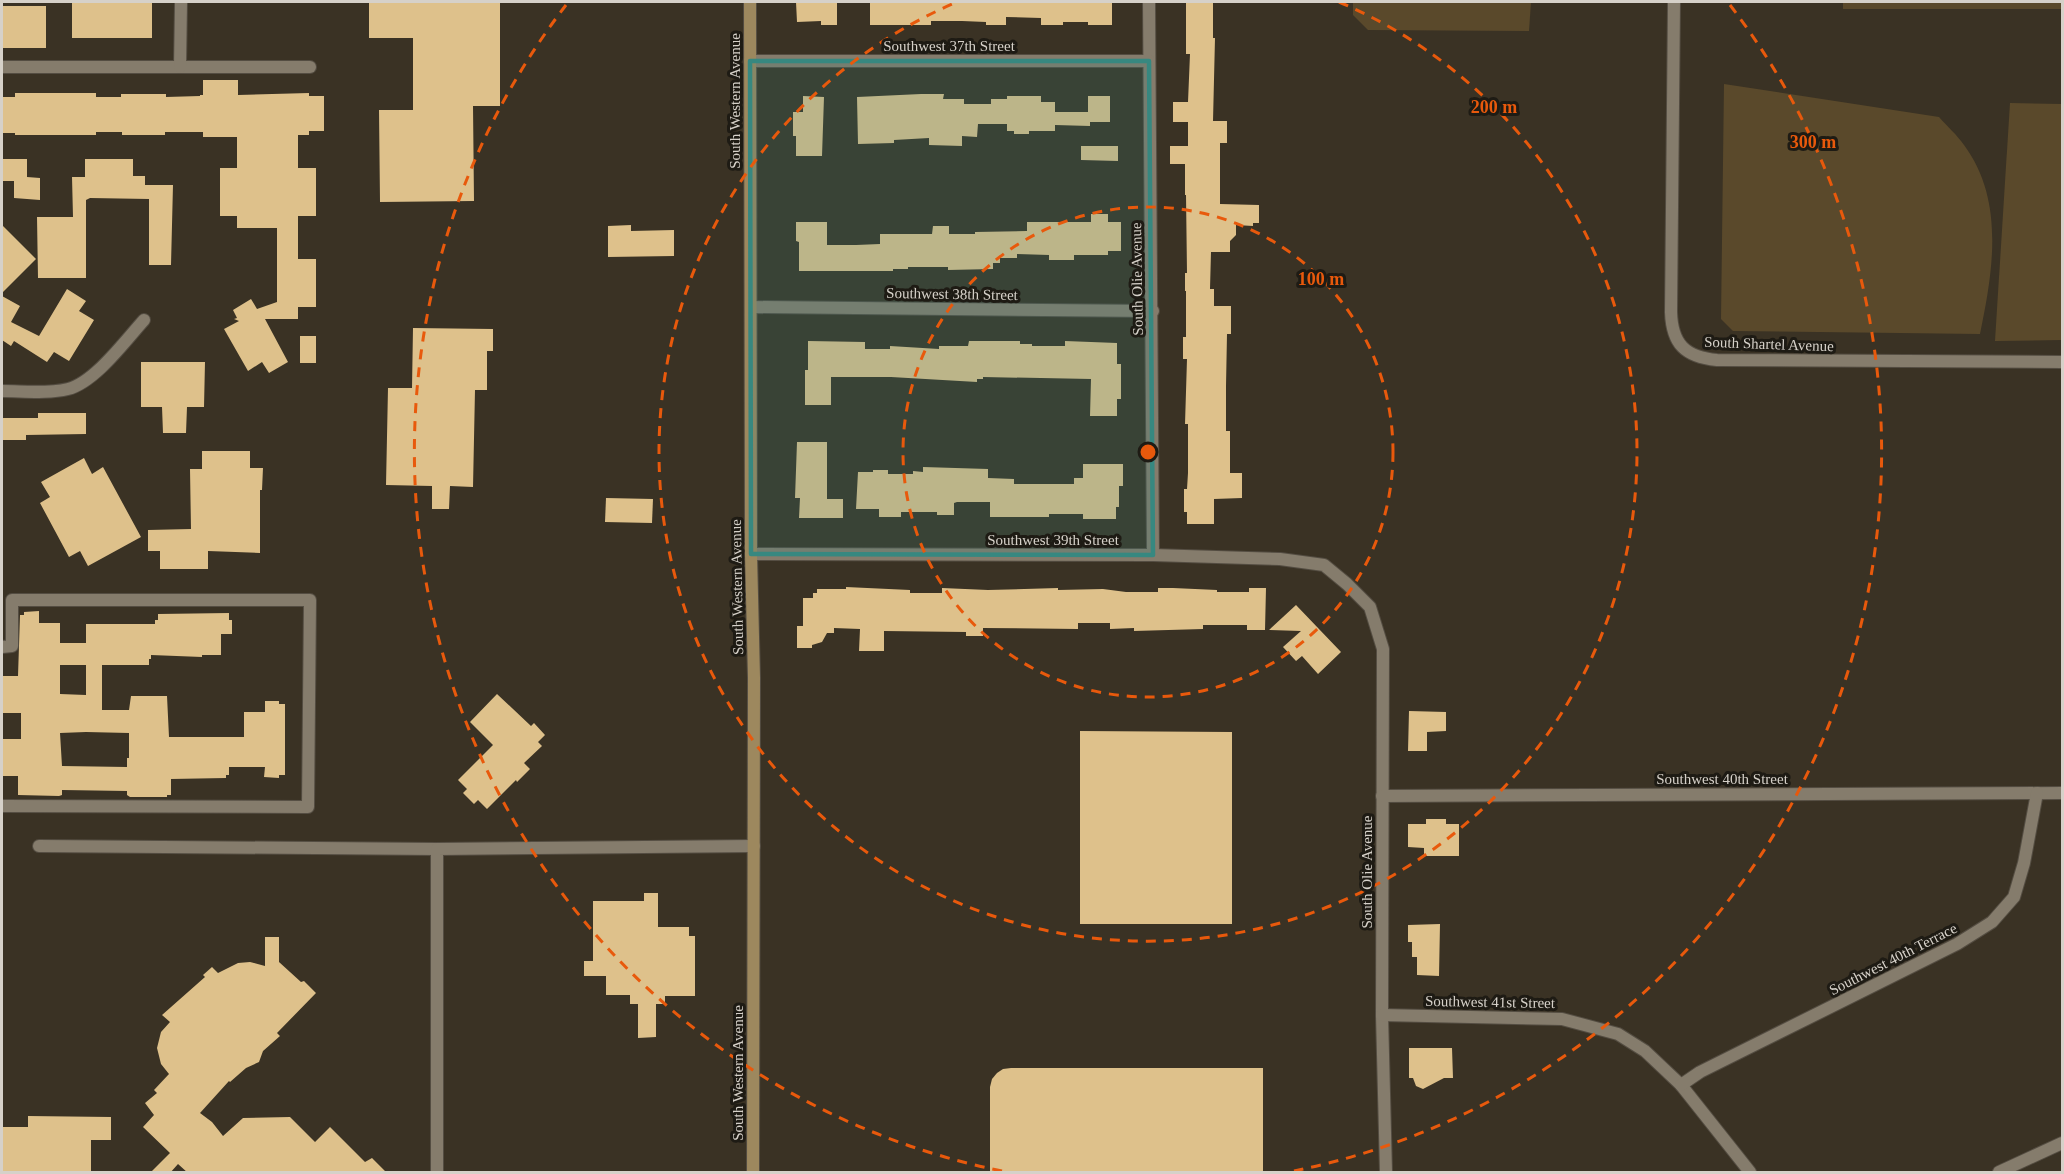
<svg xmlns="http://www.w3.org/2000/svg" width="2064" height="1174" font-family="Georgia,serif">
<rect width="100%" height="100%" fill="#3a3224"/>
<g fill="#5a492b">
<polygon points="1353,2 1531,2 1529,31 1368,30 1353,15"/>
<rect x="1843" y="2" width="219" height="7"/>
<path d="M1724,84L1939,117C1947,126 1957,135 1964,145C2005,200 1993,271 1980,334L1733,331L1721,319Z"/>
<polygon points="2010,103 2062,104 2062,340 1995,341"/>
</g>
<g fill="#dec18b" fill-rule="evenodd">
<rect x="72" y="2" width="80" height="36"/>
<polygon points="369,2 500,2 500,106 473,106 474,201 380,202 379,110 413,110 413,38 369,38"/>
<polygon points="796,2 837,2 837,25 821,25 821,21 797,22"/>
<polygon points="870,2 1112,2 1112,25 1088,25 1088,22 1063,22 1063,25 1041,25 1041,18 1006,17 1006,25 986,25 986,22 962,21 931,21 931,25 870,25"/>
<polygon points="1186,2 1213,2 1213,38 1215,38 1213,121 1227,121 1227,143 1220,143 1220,204 1259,205 1259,223 1253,223 1253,226 1236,225 1236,235 1230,241 1230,252 1211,252 1210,289 1214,289 1214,306 1231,306 1231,334 1227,334 1226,386 1226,431 1230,431 1230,473 1242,473 1242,498 1214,499 1214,524 1187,524 1187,512 1184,512 1184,489 1187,489 1188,473 1188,424 1185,424 1187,359 1183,359 1183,337 1186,337 1186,291 1185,291 1185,273 1187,273 1186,195 1185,195 1185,164 1170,164 1170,146 1188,146 1188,122 1173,122 1173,102 1188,102 1190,54 1186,54"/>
<rect x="2" y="6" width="44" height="42"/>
<polygon points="203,80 238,80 238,95 309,93 309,96 324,96 324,131 309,131 309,135 298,135 298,168 316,168 316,216 298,216 298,259 316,259 316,307 298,307 298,319 265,319 288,362 269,373 262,362 248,371 224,329 239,321 234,319 237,318 233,310 251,299 257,309 277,302 277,228 237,228 237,216 220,216 220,168 237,168 237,137 203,137 203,132 165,132 165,135 122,135 122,132 96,132 96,135 15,135 15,133 2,133 2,97 15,97 15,93 96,93 96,97 121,97 121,94 166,94 166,97 200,96 200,95 203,95"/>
<polygon points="921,94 944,94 943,99 964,99 964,104 991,104 991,99 1007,99 1007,96 1041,96 1041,102 1055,102 1055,112 1088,112 1088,96 1110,96 1110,122 1090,122 1090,126 1055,125 1055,131 1029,131 1029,134 1014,134 1014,131 1007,131 1007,124 978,124 977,137 962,136 962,146 929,145 929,138 894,140 894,143 858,144 857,97"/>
<polygon points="803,96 824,97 822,156 796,156 796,136 793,136 793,112 803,112"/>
<polygon points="1081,146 1118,146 1118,161 1081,160"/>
<polygon points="2,159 27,159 27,177 40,178 40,200 14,198 14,181 2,181"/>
<polygon points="85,159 133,159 133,176 145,176 145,185 173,185 171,265 149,265 149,199 90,198 86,200 86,278 38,278 37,217 73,217 72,177 85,177"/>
<polygon points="1091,214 1108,214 1108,222 1121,222 1121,251 1108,251 1108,255 1074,255 1074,260 1049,260 1049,255 1017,254 1017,258 1000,258 1000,263 993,263 993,269 948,270 948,267 908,267 908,269 893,269 893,271 799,271 799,242 796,241 796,222 827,222 827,245 856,245 880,244 880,234 932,234 933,226 949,226 949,234 975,234 975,232 1027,231 1027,222 1091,222"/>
<polygon points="2,225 36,259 2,293"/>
<polygon points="631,225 631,231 674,230 674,256 608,257 608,226"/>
<polygon points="67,289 86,301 79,311 94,320 69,361 54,352 47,362 14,341 11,346 2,340 2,296 20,306 11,322 39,336"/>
<polygon points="413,328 493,329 493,351 487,351 487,390 475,390 473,487 450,486 449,509 432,509 432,486 386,485 388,388 412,388"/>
<rect x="300" y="336" width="16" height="27"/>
<polygon points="808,341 865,342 865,349 890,349 890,346 939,349 939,346 968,346 969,341 1020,341 1020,344 1032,344 1032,346 1065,346 1065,341 1117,343 1117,364 1121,364 1121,399 1117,399 1117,416 1090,416 1091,379 983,377 983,379 977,379 977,382 891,377 831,377 831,405 805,405 805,370 808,370"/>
<polygon points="141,362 205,362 204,407 187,407 186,433 163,433 162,407 141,407"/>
<polygon points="38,413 86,413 86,434 26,435 26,440 2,440 2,418 38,418"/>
<polygon points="797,442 827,442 827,499 843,499 843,518 799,518 800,498 795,498"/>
<polygon points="202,451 250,451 250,468 263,468 262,490 260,490 260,553 208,551 208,569 160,569 160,551 148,551 148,530 191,529 190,469 202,469"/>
<polygon points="84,458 92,474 103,467 141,537 88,566 80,551 69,557 40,503 50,497 41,482"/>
<polygon points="1083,464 1123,464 1123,486 1119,486 1119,507 1116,507 1116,519 1083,519 1083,514 1049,514 1049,517 990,517 990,502 957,502 954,503 954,515 937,515 937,512 901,512 901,517 879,517 879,509 856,509 858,472 873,472 873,470 888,470 888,474 913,474 913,471 923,472 923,467 988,469 988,478 1014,479 1014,484 1074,484 1074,478 1083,478"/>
<polygon points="606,498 653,499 652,523 605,522"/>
<polygon points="846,587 910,590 910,593 942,593 942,588 988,590 1058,588 1058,590 1103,589 1126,592 1158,592 1158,588 1173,588 1217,590 1217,592 1249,592 1249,588 1266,588 1265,630 1247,630 1247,625 1203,625 1203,629 1134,631 1134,628 1110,629 1110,623 1078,623 1078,629 983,628 983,636 966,636 966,632 884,631 884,651 859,651 860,629 834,628 834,633 827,633 822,642 812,645 812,648 797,648 797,626 803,626 803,598 813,598 813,593 817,593 817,589 846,589"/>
<polygon points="1296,605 1341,652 1318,674 1302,656 1296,661 1283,647 1301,631 1269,630"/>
<path d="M39,611V623H60V643H86V624H155V620H158V614L229,613V620H232V634H221V655H202V657L151,655V659H149V665H102V710H129L131,696H167L169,737H244V712H265V701H279V704H285V775H279V778L264,777L265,767H229V775H226V778L171,779V795H167V797H130L127,795V791L62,790V795L59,796L18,795V776H2V739H21V713H2V676H18L20,615H24V612ZM60,665H86V695L60,694ZM86,732L129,733V758H127V767L62,766L60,733Z"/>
<polygon points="497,694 531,726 534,723 545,735 538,742 542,746 524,763 530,769 517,782 516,780 487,809 478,800 474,804 463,793 467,789 458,780 493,745 470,722"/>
<polygon points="1409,711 1446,712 1446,731 1427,732 1427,751 1408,751"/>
<polygon points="1080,731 1232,732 1232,924 1080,924"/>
<polygon points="1426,819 1446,819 1446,824 1459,824 1459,856 1424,856 1424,848 1408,847 1408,824 1426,824"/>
<polygon points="644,893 658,893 658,927 689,927 689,936 695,936 695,996 665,996 665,1004 656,1004 656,1037 638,1038 638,1004 630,1004 630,995 606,995 606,976 584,976 584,961 593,961 593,901 644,901"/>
<polygon points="1440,924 1439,976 1417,975 1417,957 1412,957 1412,942 1408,942 1408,925"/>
<polygon points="265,937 279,937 279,962 301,982 304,981 316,993 277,1033 280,1036 263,1051 259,1062 246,1068 230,1082 229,1081 200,1113 212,1122 223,1136 243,1118 290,1117 315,1142 330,1127 365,1162 372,1158 387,1173 188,1173 178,1164 170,1173 150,1173 170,1153 143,1127 154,1115 145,1103 157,1093 154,1090 169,1074 161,1064 157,1048 161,1032 170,1022 162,1015 205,977 203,975 212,967 218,973 238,963 250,962 265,966"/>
<polygon points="1409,1048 1452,1048 1453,1078 1444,1078 1423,1089 1416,1086 1413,1078 1409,1078"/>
<polygon points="1011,1068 1263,1068 1263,1173 990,1173 990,1087 992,1079 997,1073 1003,1069"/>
<polygon points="28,1116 111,1117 111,1140 91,1140 91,1173 2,1173 2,1127 28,1127"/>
</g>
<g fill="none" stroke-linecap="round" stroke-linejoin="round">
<defs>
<g id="street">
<polyline points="1149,2 1153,555"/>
<path d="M1674,2L1671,312C1672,344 1685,357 1717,360L2062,362"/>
<polyline points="750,61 1149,61"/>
<polyline points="2,67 310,67"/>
<polyline points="180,67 181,2"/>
<polyline points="751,307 1153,311"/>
<path d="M2,391C23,391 47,394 68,389C95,382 125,341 144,320"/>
<polyline points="751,554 1153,555 1280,559 1324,565 1347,584 1370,607 1383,649 1382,1015 1386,1172"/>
<polyline points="2,647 12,646 12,600 310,600 308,807 2,806"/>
<polyline points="1382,796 2062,793"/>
<polyline points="39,846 437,849"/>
<polyline points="1382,1015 1562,1019 1618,1034 1645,1051 1681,1085 1750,1172"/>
<polyline points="1681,1085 1700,1072 1957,944 1992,922 2014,897 2024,863 2037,793"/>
<polyline points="437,1172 437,849 754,846"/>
<polyline points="1999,1172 2062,1143"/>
</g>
<polyline id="secondary" points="750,2 751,554 754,678 753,1172"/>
</defs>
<use href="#street" stroke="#544d42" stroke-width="14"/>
<use href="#secondary" stroke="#544d42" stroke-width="14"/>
<use href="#street" stroke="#857c6c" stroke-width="12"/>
<use href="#secondary" stroke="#9d885e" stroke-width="12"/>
</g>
<path fill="#378880" fill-opacity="0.2" stroke="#378880" stroke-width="4.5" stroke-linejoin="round" d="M750,61H1149L1153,555L751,554Z"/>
<g fill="none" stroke="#e8590c" stroke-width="3" stroke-dasharray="10 8">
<circle cx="1148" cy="452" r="245"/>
<path d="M1339 2A489 489 0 1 1 957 2"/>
<path d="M1002 1171A734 734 0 0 1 566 5M1730 5A734 734 0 0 1 1294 1171"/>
</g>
<g text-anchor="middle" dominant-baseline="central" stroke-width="6" stroke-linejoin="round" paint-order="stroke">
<g font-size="15" fill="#d6d1c9" stroke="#1e1b14">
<text x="949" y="46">Southwest 37th Street</text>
<text transform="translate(735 101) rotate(-90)">South Western Avenue</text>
<text transform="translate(1137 279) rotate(-91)">South Olie Avenue</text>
<text transform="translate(952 294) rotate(1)">Southwest 38th Street</text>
<text transform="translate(1769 344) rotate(2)">South Shartel Avenue</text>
<text x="1053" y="540">Southwest 39th Street</text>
<text transform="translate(737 587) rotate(-91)">South Western Avenue</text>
<text x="1722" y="779">Southwest 40th Street</text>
<text transform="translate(1367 872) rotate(-90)">South Olie Avenue</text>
<text transform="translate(1893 959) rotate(-27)">Southwest 40th Terrace</text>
<text transform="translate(1490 1002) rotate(1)">Southwest 41st Street</text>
<text transform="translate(738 1073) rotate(-90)">South Western Avenue</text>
</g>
</g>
<circle cx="1148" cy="452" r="9" fill="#e8590c" stroke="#1e1b14" stroke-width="3"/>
<g font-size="18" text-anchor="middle" font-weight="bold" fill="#e8590c" stroke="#1e1b14" stroke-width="6" stroke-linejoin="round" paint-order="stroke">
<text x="1494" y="113">200 m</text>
<text x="1813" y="148">300 m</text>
<text x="1321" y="285">100 m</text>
</g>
<rect width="2064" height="1174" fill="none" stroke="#d6d1c9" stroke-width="6"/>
</svg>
